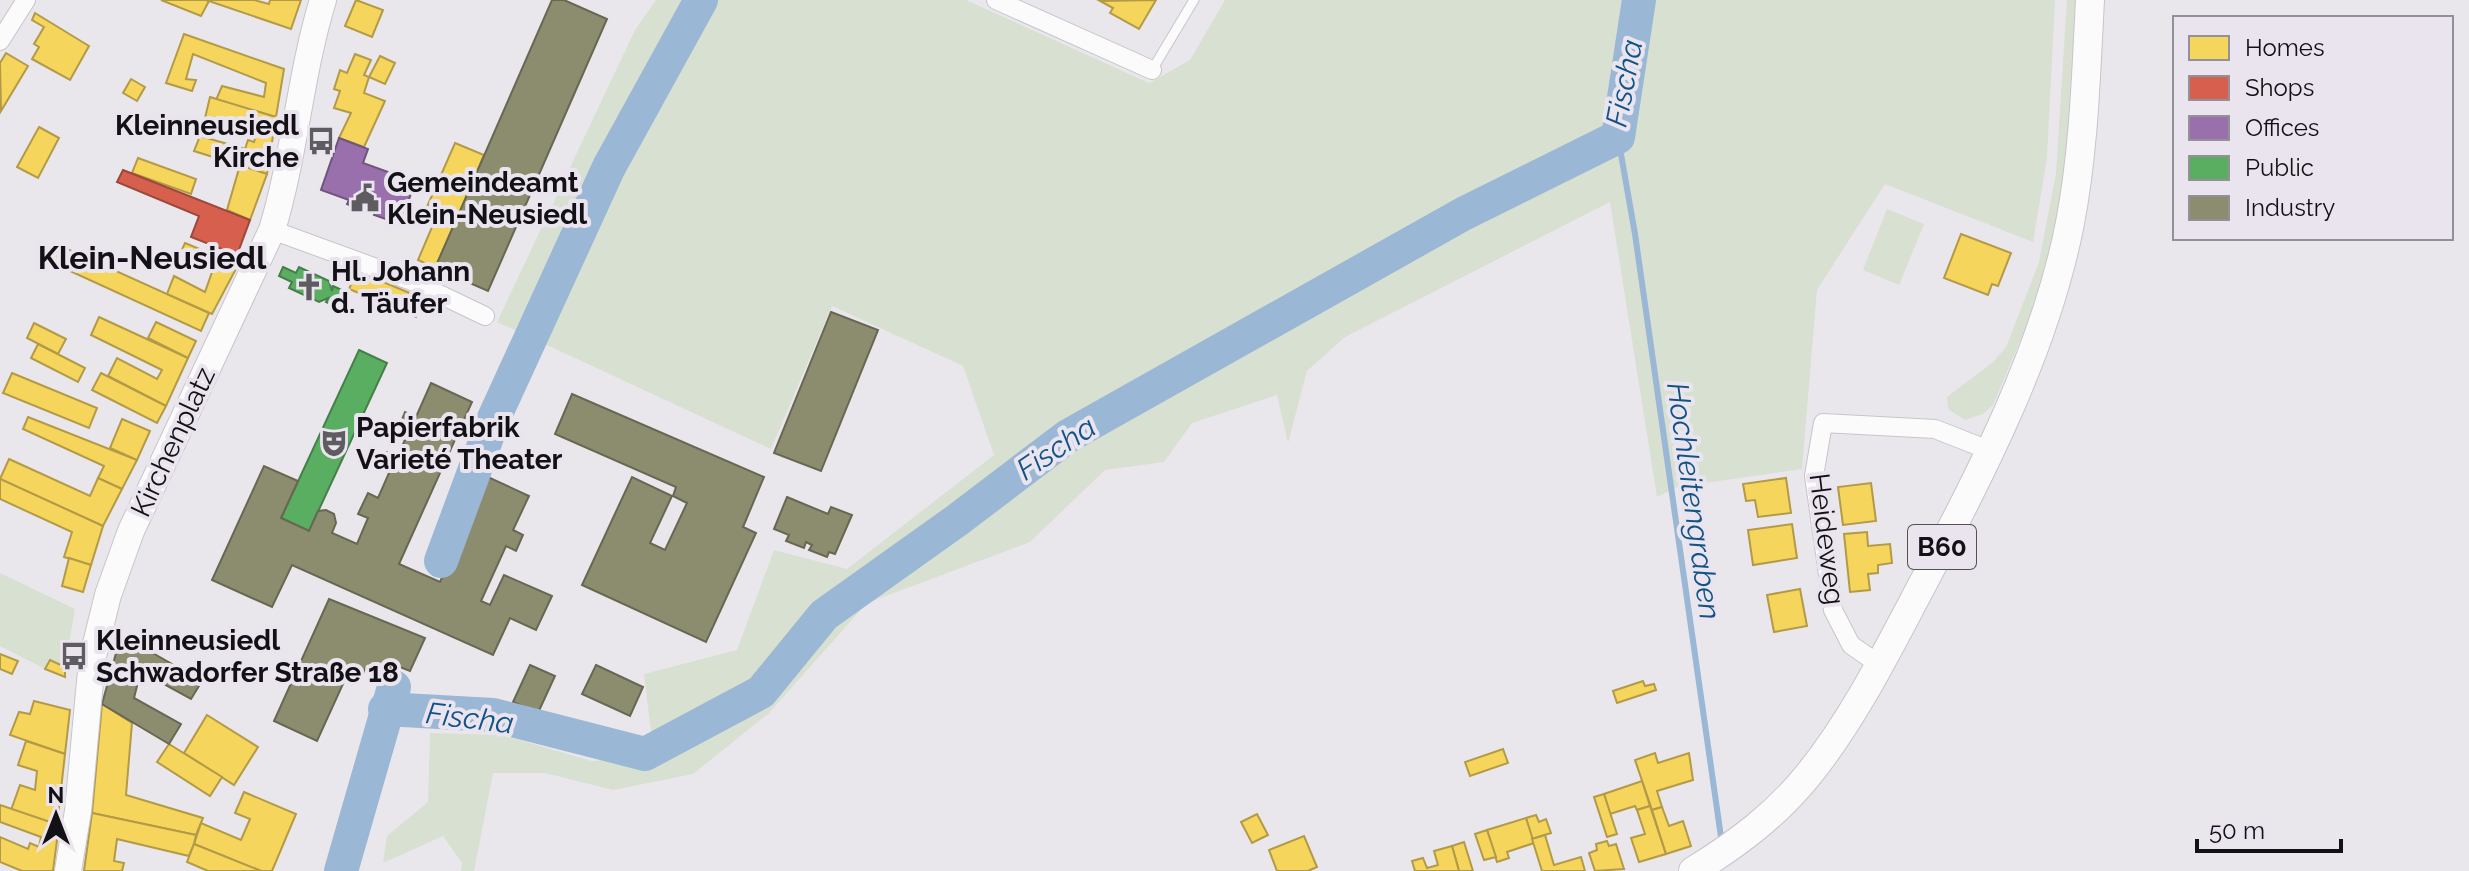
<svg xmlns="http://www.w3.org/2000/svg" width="2469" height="871" font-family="Raleway,sans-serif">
<rect width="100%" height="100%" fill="#eae7ec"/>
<g fill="#d8e0d1">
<polygon points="656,0 966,0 1149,83 1190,60 1225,0 2055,0 2047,158 2033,242 1885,184 1817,290 1802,469 1677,487 1657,497 1610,202 1345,337 1307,371 1288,443 1277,395 1192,423 1164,462 1105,470 1030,542 867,603 769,713 693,774 613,790 545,773 493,773 474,871 461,871 462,863 443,836 383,863 387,836 428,802 430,733 502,735 592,761 661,756 651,732 644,674 737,650 774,550 847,569 994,455 963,366 832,306 771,449 497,322 635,30"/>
<polygon points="2067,0 2081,0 2068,164 2043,286 1993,405 1983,414 1965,420 1948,409 1947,397 1993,362 2006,347 2039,262 2056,173"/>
<polygon points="1887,209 1924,224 1899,285 1863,270"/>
<polygon points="0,573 75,609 65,667 50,660 45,669 0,646"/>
</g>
<g fill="#f6d55c" stroke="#b29a47" stroke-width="2">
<polygon points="161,0 206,0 209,1 201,16"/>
<polygon points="206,0 254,0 269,4 270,0 301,0 291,29"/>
<polygon points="356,0 383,10 372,37 345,26"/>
<polygon points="1156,0 1139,29 1110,13 1113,8 1100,1"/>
<polygon points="35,13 89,46 70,80 32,59 39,47 34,44 44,27 32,20"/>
<polygon points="184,34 284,69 276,117 216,100 222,86 264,97 266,83 193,54 186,79 196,80 192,91 166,83"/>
<polygon points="6,53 28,66 1,111 0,63"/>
<polygon points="355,54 371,60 364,75 369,77 364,93 385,101 364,147 339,138 351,113 334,108 340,91 334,89 340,70 347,73"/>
<polygon points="380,56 395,63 385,84 369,77"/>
<polygon points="131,79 145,87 137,101 123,93"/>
<polygon points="210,97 276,117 267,174 194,151 200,136 245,149 248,140 254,142 257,132 205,118"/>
<polygon points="39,127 59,138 38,178 17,167"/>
<polygon points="455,143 484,155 456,222 426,209"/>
<polygon points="138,158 196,179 191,194 132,173"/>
<polygon points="240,165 267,174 250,220 227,210"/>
<polygon points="435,220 453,228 435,268 418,260"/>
<polygon points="1961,234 2011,253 1998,286 1992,284 1988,295 1944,278"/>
<polygon points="54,243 209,313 201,331 46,260"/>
<polygon points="185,243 238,265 212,314 167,294 174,276 205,292 212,272 178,258"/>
<polygon points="357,271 424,299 416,317 349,289"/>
<polygon points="99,317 188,358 166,406 108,376 117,358 157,379 162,370 91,335"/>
<polygon points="156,322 196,341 188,358 148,338"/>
<polygon points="34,323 66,339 58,354 27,338"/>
<polygon points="38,344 85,368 78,382 31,358"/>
<polygon points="12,373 97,408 89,428 3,393"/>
<polygon points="101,373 166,406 157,423 92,390"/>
<polygon points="28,417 137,460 122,489 98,478 104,466 23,429"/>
<polygon points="122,419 150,431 137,460 110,448"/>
<polygon points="9,459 90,496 98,478 122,489 103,526 0,479"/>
<polygon points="1786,478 1791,513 1758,517 1755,500 1746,501 1743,484"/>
<polygon points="0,479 103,526 91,565 64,557 72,532 0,499"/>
<polygon points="1871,483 1876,521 1843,525 1838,487"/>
<polygon points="1792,524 1797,558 1753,565 1748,530"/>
<polygon points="1867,532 1868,546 1890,544 1892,563 1878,565 1878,573 1868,574 1870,590 1850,592 1844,534"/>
<polygon points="69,558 91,565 83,592 62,586"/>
<polygon points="1800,589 1807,626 1774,632 1767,595"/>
<polygon points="0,654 18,661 12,674 0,669"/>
<polygon points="50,660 65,667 65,677 45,669"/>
<polygon points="1643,681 1645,686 1654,684 1656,690 1617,703 1613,691"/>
<polygon points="34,701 70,710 65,754 10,735 19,712 30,714"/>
<polygon points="102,704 132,723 126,795 203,818 196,835 92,813"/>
<polygon points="207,715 258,747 234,785 184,753"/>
<polygon points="26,741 65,754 57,825 11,810 20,785 35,790 37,771 18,765"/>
<polygon points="169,744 222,777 210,796 157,762"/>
<polygon points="1503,749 1508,763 1470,776 1465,762"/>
<polygon points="1655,753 1658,763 1689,753 1693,780 1657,791 1662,807 1652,810 1635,760"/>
<polygon points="1642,781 1650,806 1637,810 1635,806 1610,814 1604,794"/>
<polygon points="244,792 296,814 272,871 261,871 194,844 201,823 241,840 250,819 235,813"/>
<polygon points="1604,794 1617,834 1607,837 1594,797"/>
<polygon points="0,805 59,825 53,871 22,871 0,862 0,837 28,849 30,843 39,847 41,837 0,822"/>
<polygon points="1650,806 1666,854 1639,862 1631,838 1645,834 1637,810"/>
<polygon points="1662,807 1669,826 1683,821 1691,846 1666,854 1652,810"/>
<polygon points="92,813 196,835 194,844 189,856 117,839 114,861 124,863 122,871 84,871"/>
<polygon points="1257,814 1268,835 1252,843 1241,822"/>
<polygon points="1536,815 1539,822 1546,819 1551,833 1532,839 1526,818"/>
<polygon points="1526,818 1534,843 1507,852 1509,858 1497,862 1487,830"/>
<polygon points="1487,830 1496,857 1484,860 1475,834"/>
<polygon points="1545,835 1554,865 1581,857 1585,871 1542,871 1532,839"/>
<polygon points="1304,836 1317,867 1308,871 1277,871 1269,850"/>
<polygon points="1607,841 1609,846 1616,844 1624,869 1595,871 1589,853 1597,850 1596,844"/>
<polygon points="1464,842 1473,871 1459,871 1452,846"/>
<polygon points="194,844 261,871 208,871 187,862"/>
<polygon points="1452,846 1459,871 1415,871 1412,861 1423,858 1427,868 1438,865 1434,851"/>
</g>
<polygon fill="#d6604d" stroke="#9c483c" stroke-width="2" points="123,170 250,220 237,255 191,237 199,216 117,182"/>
<polygon fill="#9970ab" stroke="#71547e" stroke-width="2" points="339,138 368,149 363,163 391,173 387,182 412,191 400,224 374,215 376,210 357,203 356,208 347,204 349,200 321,190"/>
<g fill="#5aae61" stroke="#457f4a" stroke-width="2">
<polygon points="283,267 296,273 299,267 329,281 332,291 333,286 342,290 335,306 326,302 328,298 319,302 289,288 292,282 279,276"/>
<polygon points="359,350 387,363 309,531 281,518"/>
</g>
<g fill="#8c8c6e" stroke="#686753" stroke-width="2">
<polygon points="552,0 564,0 607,19 488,291 435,268"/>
<polygon points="831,312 878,330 821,471 774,453"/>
<polygon points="431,383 472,402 399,564 440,582 488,477 529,496 513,530 523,535 516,551 506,546 481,601 490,605 504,575 552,596 536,630 510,618 493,655 292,565 272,607 212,580 264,466 298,481 281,518 309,531 318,511 326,510 334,514 336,523 332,533 357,544 368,518 358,514 368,493 378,498 389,473 380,468 387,452 397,457 405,440 395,436 405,412 416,417"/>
<polygon points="572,394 764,477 743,527 756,533 706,642 582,585 632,477 672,496 650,543 665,550 687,503 673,496 676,487 555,434"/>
<polygon points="787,497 828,514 831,507 852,515 835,554 829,552 827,557 809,550 812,545 806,542 804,548 786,541 789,535 774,529"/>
<polygon points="329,599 425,638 410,671 400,667 394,680 366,667 360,680 347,675 317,741 274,721"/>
<polygon points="121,635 202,681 191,699 131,666 128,676 138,682 134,698 181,724 169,744 102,704"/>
<polygon points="530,665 555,676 538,713 513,702"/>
<polygon points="596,665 643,687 630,716 582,694"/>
</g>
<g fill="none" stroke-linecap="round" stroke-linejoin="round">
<polyline stroke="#9ab7d5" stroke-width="6" points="1618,137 1635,234 1722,844"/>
<g stroke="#9ab7d5" stroke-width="34">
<polyline points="441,561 494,418 609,167 701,0"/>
<polyline points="385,709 493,715 645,754 761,692 824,615 956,521 1068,436 1463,214 1618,137 1639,0"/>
<polyline points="341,871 394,687"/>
</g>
<defs>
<polyline id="service" points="1152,70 1194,0"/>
<g id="minor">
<polyline points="996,0 1152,70"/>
<polyline points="0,41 26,0"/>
<polyline points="272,230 412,281 485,316"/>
<polyline points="1880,665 1851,645 1833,610 1814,476 1823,423 1935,429 1991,451"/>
</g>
<path id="secondary" d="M68,871L78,811L92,660L108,595L131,531L272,230C295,154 300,75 323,0"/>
<path id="primary" d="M1693,871C1737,844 1776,815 1809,774C1854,718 1887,651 1921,587C1981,473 2045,351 2070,223C2084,150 2086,75 2090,0"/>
</defs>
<use href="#service" stroke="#c7c5c9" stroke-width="11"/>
<use href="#minor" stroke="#c7c5c9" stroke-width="20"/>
<use href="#secondary" stroke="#c7c5c9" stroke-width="28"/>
<use href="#primary" stroke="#c7c5c9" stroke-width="30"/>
<use href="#service" stroke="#fcfbfc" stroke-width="9"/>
<use href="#minor" stroke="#fcfbfc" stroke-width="18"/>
<use href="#secondary" stroke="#fcfbfc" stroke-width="26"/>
<use href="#primary" stroke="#fcfbfc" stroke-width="28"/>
</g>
<defs>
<symbol id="bus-bare" viewBox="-9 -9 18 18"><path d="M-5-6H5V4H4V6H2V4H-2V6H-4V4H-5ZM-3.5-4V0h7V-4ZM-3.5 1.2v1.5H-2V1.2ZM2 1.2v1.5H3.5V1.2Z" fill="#5e5c60" stroke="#eae4ef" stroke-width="2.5" paint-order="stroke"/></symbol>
<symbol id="civic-bare" viewBox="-9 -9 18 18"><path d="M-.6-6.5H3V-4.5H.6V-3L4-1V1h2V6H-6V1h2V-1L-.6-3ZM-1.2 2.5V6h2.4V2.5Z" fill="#5e5c60" stroke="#eae4ef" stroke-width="2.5" paint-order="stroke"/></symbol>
<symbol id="church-bare" viewBox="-9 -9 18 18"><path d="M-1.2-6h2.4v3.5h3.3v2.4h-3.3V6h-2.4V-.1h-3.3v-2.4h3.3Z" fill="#5e5c60" stroke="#eae4ef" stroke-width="2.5" paint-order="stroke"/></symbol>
<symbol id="theatre-bare" viewBox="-9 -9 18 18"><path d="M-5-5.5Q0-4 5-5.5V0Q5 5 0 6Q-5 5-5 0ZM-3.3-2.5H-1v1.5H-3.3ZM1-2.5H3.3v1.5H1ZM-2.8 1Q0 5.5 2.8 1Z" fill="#5e5c60" stroke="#eae4ef" stroke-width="2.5" paint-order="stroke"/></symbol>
</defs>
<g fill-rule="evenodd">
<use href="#bus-bare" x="301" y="121" width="40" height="40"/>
<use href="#civic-bare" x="345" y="178" width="40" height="40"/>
<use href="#church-bare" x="289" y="267" width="40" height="40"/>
<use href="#theatre-bare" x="314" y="423" width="40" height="40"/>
<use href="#bus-bare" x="54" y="636" width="40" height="40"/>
</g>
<g text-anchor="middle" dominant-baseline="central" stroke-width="8" stroke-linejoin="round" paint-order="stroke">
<rect fill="#eae4ef" stroke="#545056" stroke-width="2" x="1908" y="525" width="68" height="44" rx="6"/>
<g font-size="26" font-weight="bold" fill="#131115">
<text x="1942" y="547">B60</text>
</g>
<g font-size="28" font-weight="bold" fill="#131115" stroke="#eae4ef" text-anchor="start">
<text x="299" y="125" text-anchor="end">Kleinneusiedl<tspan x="299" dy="32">Kirche</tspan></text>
<text x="387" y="182">Gemeindeamt<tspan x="387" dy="32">Klein-Neusiedl</tspan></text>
<text x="331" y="271">Hl. Johann<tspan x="331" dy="32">d. Täufer</tspan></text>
<text x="356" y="427">Papierfabrik<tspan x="356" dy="32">Varieté Theater</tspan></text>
<text x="96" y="640">Kleinneusiedl<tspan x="96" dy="32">Schwadorfer Straße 18</tspan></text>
</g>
<g font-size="28" fill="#131115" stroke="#eae4ef">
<text transform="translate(173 442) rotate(-65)">Kirchenplatz</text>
<text transform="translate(1827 539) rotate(83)">Heideweg</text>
</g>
<g font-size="30" font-style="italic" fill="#115387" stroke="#eae4ef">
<text transform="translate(1624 83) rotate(-79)">Fischa</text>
<text transform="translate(1056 448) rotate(-34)">Fischa</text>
<text transform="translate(1694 501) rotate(82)">Hochleitengraben</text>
<text transform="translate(470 718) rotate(7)">Fischa</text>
</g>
<g font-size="32" font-weight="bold" fill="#131115" stroke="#eae4ef">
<text x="152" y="257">Klein-Neusiedl</text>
</g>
</g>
<rect x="2173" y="16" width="280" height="224" fill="#eae4ef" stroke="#949098" stroke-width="2"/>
<rect x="2189" y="36" width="40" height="24" fill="#f6d55c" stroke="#949098" stroke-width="2"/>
<text x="2245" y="56" font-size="24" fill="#131115">Homes</text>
<rect x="2189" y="76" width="40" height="24" fill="#d6604d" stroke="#949098" stroke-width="2"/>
<text x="2245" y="96" font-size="24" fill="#131115">Shops</text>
<rect x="2189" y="116" width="40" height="24" fill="#9970ab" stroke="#949098" stroke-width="2"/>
<text x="2245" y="136" font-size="24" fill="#131115">Offices</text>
<rect x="2189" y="156" width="40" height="24" fill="#5aae61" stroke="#949098" stroke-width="2"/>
<text x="2245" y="176" font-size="24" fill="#131115">Public</text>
<rect x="2189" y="196" width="40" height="24" fill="#8c8c6e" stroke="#949098" stroke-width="2"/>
<text x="2245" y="216" font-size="24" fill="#131115">Industry</text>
<g transform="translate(56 815)" stroke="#eae4ef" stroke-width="6" paint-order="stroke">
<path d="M0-6L14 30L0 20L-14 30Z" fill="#131115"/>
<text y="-12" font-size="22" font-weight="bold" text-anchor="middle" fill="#131115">N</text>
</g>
<path d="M2197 839v12h144v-12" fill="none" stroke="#131115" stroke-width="4"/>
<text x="2209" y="839" font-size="24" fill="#131115" stroke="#eae4ef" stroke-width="6" paint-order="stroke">50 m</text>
</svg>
